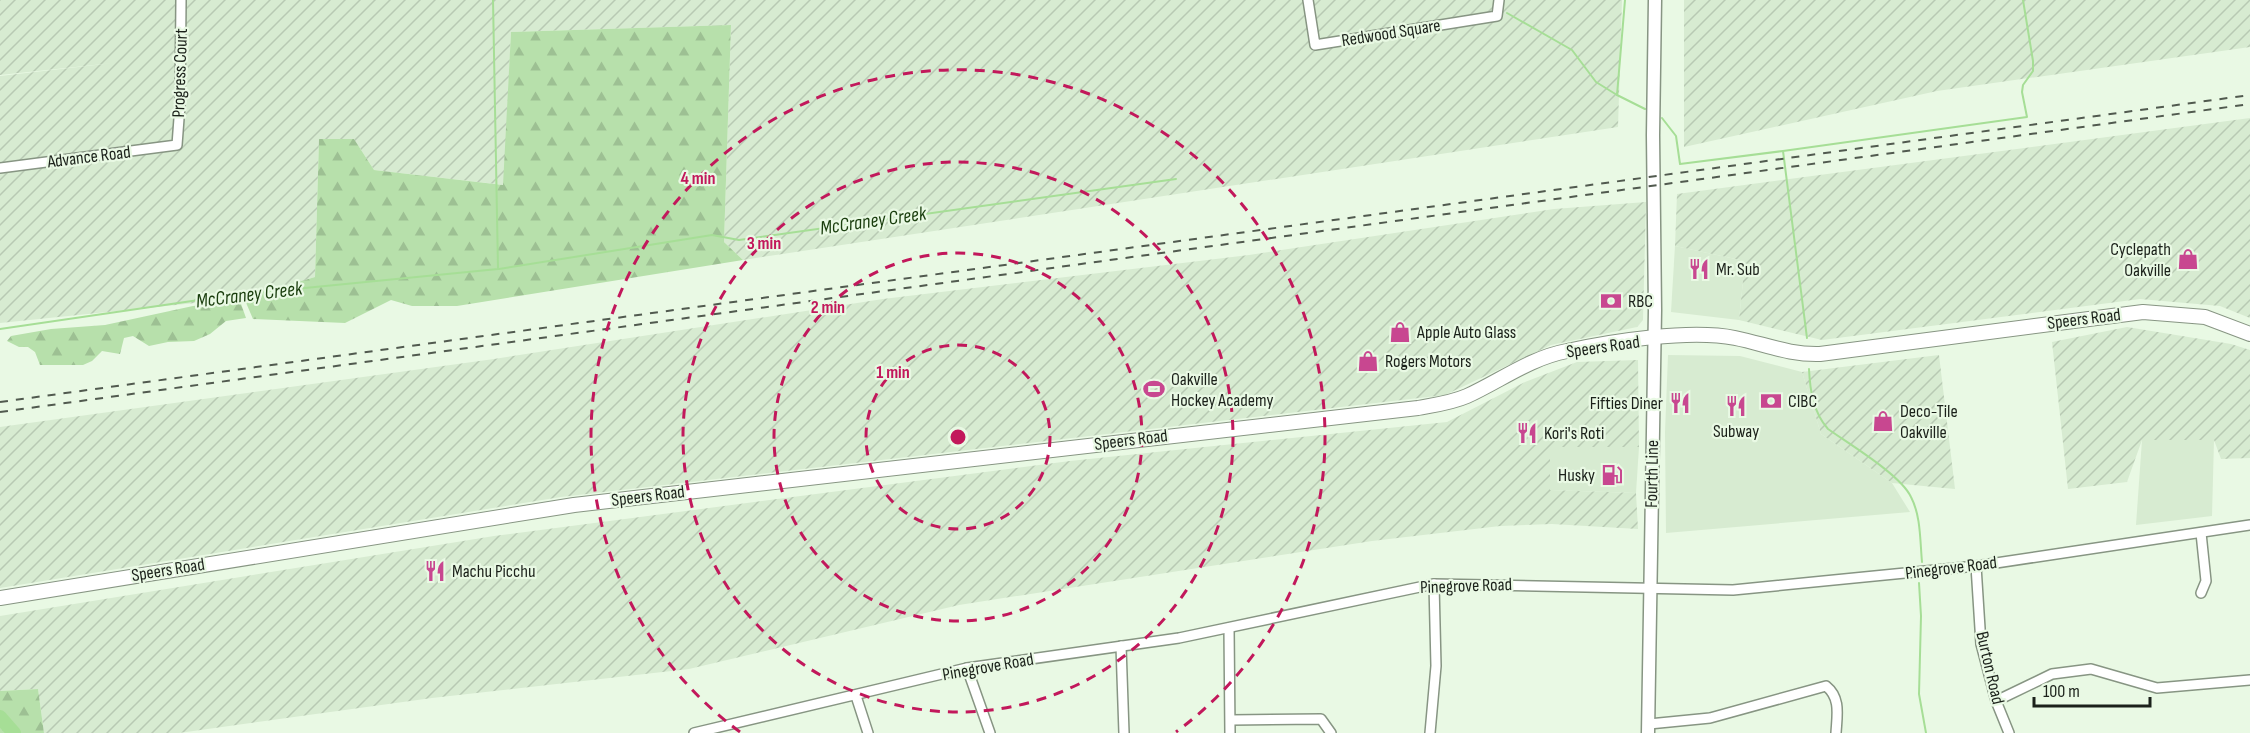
<svg xmlns="http://www.w3.org/2000/svg" width="2250" height="733" font-family="'Sofia Sans Condensed',sans-serif">
<defs>
<pattern id="industrial-furrows" width="10" height="10" patternUnits="userSpaceOnUse" patternTransform="scale(1.5)"><rect width="10" height="10" fill="#d7ebd1"/><path d="M-1 1l2-2M0 10L10 0M9 11l2-2" fill="none" stroke="#b8c9b3"/></pattern>
<pattern id="forest-firs" width="22" height="20" patternUnits="userSpaceOnUse" patternTransform="scale(1.5)"><rect width="22" height="20" fill="#b7e0ab"/><path d="M5 1l3.5 6h-7zM16 11l3.5 6h-7z" fill="#9dc093"/></pattern>
</defs>
<rect width="100%" height="100%" fill="#e9f9e4"/>
<g fill="#d7ebd1">
<polygon points="1675,246 1745,261 1739,320 1671,312"/>
<polygon points="1668,355 1740,356 1802,372 1821,434 1892,483 1910,512 1666,533 1665,432"/>
<polygon points="2142,440 2214,440 2212,516 2136,525"/>
<polygon points="1550,446 1639,447 1636,493 1550,490"/>
</g>
<g fill="url(#industrial-furrows)">
<polygon points="0,0 1622,0 1618,127 743,260 724,242 731,25 511,32 504,185 374,170 354,139 319,139 315,277 244,298 0,323 0,76 113,63 0,75"/>
<polygon points="1684,0 2250,0 2250,47 1937,91 1684,147"/>
<polygon points="2250,118 2250,318 2220,306 2140,299 1822,340 1739,320 1745,261 1675,246 1677,194"/>
<polygon points="1646,202 1643,320 1637,327 1551,345 1445,395 561,497 0,588 0,427 494,359 883,299 1249,255 1554,209"/>
<polygon points="2127,327 2231,344 2250,350 2250,458 2221,459 2214,440 2142,440 2127,482 2068,489 2052,342"/>
<polygon points="1939,355 1955,489 1892,483 1821,434 1802,372"/>
<polygon points="1638,360 1639,447 1550,447 1550,490 1636,493 1638,529 1552,524 1500,526 1372,541 959,605 689,669 432,698 179,733 44,733 38,689 0,691 0,616 494,536 1070,461 1447,422 1525,382 1577,362"/>
</g>
<g fill="url(#forest-firs)">
<polygon points="731,25 724,242 743,260 457,306 412,306 391,300 345,323 253,319 244,298 315,277 319,139 354,139 374,170 503,185 511,32"/>
<polygon points="240,301 246,318 226,321 210,334 194,341 168,342 149,346 133,336 124,338 120,354 102,351 92,361 83,365 40,365 35,352 28,347 19,347 7,341 11,336 51,329 105,325 193,306"/>
<polygon points="38,689 44,733 0,733 0,691"/>
</g>
<g fill="none" stroke-linecap="round" stroke-linejoin="round">
<g stroke="#a6de96" stroke-width="2">
<polyline points="1625,0 1617,95 1645,109"/>
<polyline points="1507,13 1572,50 1596,82 1617,95"/>
<polyline points="1662,118 1676,136 1680,164 1783,151 1807,338"/>
<polyline points="1783,151 2027,117 2022,92 2023,85 2033,71 2033,61 2023,0"/>
<polyline points="499,269 712,235 739,240 1176,179"/>
<polyline points="0,329 233,295 498,269 493,0"/>
<path d="M1809,369C1810,390 1813,412 1828,429C1849,444 1901,475 1911,497C1921,516 1920,541 1922,562"/>
<polyline points="1919,583 1921,616 1919,694 1926,733"/>
</g>
<polyline stroke="#a6de96" stroke-width="14" points="0,717 14,733"/>
<defs>
<g id="minor">
<polyline points="1308,0 1315,45 1497,16 1499,0"/>
<polyline points="0,168 177,145 180,105 181,0"/>
<polyline points="1976,566 1981,644 1996,701 2009,733"/>
<polyline points="2201,593 2206,581 2201,533"/>
<polyline points="1229,628 1230,733"/>
<polyline points="1121,646 1124,733"/>
<polyline points="967,668 990,733"/>
<polyline points="856,696 868,733"/>
<polyline points="1996,701 2052,674 2091,669 2157,688 2250,680"/>
<polyline points="1231,720 1321,719 1331,733"/>
<path d="M1649,724L1710,718L1826,686C1841,698 1837,715 1836,733"/>
<polyline points="694,733 967,668 1179,638 1434,584 1733,590 1976,566 2250,525"/>
<polyline points="1430,733 1436,666 1434,584"/>
</g>
<polyline id="tertiary" points="1648,733 1655,310 1653,135 1655,0"/>
<path id="secondary" d="M0,598L574,505L1418,408C1434,405 1451,403 1467,396C1500,381 1530,358 1567,351C1612,341 1690,329 1735,338C1765,344 1789,355 1820,354L2143,312L2205,317L2250,334"/>
</defs>
<use href="#minor" stroke="#879583" stroke-width="12"/>
<use href="#tertiary" stroke="#879583" stroke-width="15"/>
<use href="#secondary" stroke="#879583" stroke-width="16"/>
<use href="#minor" stroke="#fff" stroke-width="9"/>
<use href="#tertiary" stroke="#fff" stroke-width="12"/>
<use href="#secondary" stroke="#fff" stroke-width="14"/>
<g stroke="#515a4f" stroke-width="2" stroke-dasharray="8 8" stroke-linecap="butt">
<polyline points="0,402 2250,95"/>
<polyline points="0,412 2250,104"/>
</g>
</g>
<g fill="none" stroke="#c2185b" stroke-width="3" stroke-dasharray="10 8">
<circle cx="958" cy="437" r="92"/>
<circle cx="958" cy="437" r="184"/>
<circle cx="958" cy="437" r="275"/>
<path d="M740 732A367 367 0 1 1 1176 732"/>
</g>
<defs>
<symbol id="shop-bare" viewBox="-9 -9 18 18"><path d="M-5-2.5h2.3a2.7 3.5 0 0 1 5.4 0H5L5.5 6h-11ZM-1.5-2.5h3a1.5 2.3 0 0 0-3 0Z" fill="#c84790" stroke="#e9f9e4" stroke-width="2.5" paint-order="stroke"/></symbol>
<symbol id="restaurant-bare" viewBox="-9 -9 18 18"><path d="M-5-6h1v4h1v-4h1v4h1v-4h1v5L-1.5 .5V6h-2V.5L-5-1ZM5-6V6H3V1.5H1.5Q1.5-4 5-6Z" fill="#c84790" stroke="#e9f9e4" stroke-width="2.5" paint-order="stroke"/></symbol>
<symbol id="bank-bare" viewBox="-9 -9 18 18"><path d="M-6-4H6V4H-6ZM0-2.3a2.3 2.3 0 1 0 0 4.6a2.3 2.3 0 1 0 0-4.6Z" fill="#c84790" stroke="#e9f9e4" stroke-width="2.5" paint-order="stroke"/></symbol>
<symbol id="stadium-bare" viewBox="-9 -9 18 18"><path d="M0-5a6.5 5 0 1 0 0 10a6.5 5 0 1 0 0-10ZM-3.5-1.8h7v3.6h-7Z" fill="#c84790" stroke="#e9f9e4" stroke-width="2.5" paint-order="stroke"/></symbol>
<symbol id="fuel-bare" viewBox="-9 -9 18 18"><path d="M-5.5-6h7V0h2V4h1.3V-2.5L3-4.5l.8-.8L6-3V5H2.5V1h-1V6h-7ZM-4.2-4.7v3.2H.2V-4.7Z" fill="#c84790" stroke="#e9f9e4" stroke-width="2.5" paint-order="stroke"/></symbol>
</defs>
<g fill-rule="evenodd">
<use href="#shop-bare" x="2173" y="244" width="30" height="30"/>
<use href="#restaurant-bare" x="1684" y="254" width="30" height="30"/>
<use href="#bank-bare" x="1596" y="286" width="30" height="30"/>
<use href="#shop-bare" x="1385" y="317" width="30" height="30"/>
<use href="#shop-bare" x="1353" y="346" width="30" height="30"/>
<use href="#stadium-bare" x="1139" y="374" width="30" height="30"/>
<use href="#bank-bare" x="1756" y="386" width="30" height="30"/>
<use href="#restaurant-bare" x="1665" y="388" width="30" height="30"/>
<use href="#restaurant-bare" x="1721" y="391" width="30" height="30"/>
<use href="#shop-bare" x="1868" y="406" width="30" height="30"/>
<use href="#restaurant-bare" x="1512" y="418" width="30" height="30"/>
<use href="#fuel-bare" x="1597" y="460" width="30" height="30"/>
<use href="#restaurant-bare" x="420" y="556" width="30" height="30"/>
</g>
<g text-anchor="middle" dominant-baseline="central" stroke-width="4.5" stroke-linejoin="round" paint-order="stroke">
<g font-size="18" fill="#1b211a" stroke="#e9f9e4">
<text transform="translate(1391 33) rotate(-9)">Redwood Square</text>
<text transform="translate(180 73) rotate(-88)">Progress Court</text>
<text transform="translate(89 157) rotate(-7)">Advance Road</text>
<text transform="translate(2084 319) rotate(-7)">Speers Road</text>
<text transform="translate(1603 347) rotate(-8)">Speers Road</text>
<text transform="translate(1131 440) rotate(-7)">Speers Road</text>
<text transform="translate(1652 474) rotate(-89)">Fourth Line</text>
<text transform="translate(648 496) rotate(-7)">Speers Road</text>
<text transform="translate(1951 568) rotate(-7)">Pinegrove Road</text>
<text transform="translate(168 570) rotate(-9)">Speers Road</text>
<text transform="translate(1466 586) rotate(-2)">Pinegrove Road</text>
<text transform="translate(988 667) rotate(-10)">Pinegrove Road</text>
<text transform="translate(1990 668) rotate(77)">Burton Road</text>
</g>
<g font-size="18" fill="#1b211a" stroke="#e9f9e4" text-anchor="start">
<text x="2171" y="249" text-anchor="end">Cyclepath<tspan x="2171" dy="21">Oakville</tspan></text>
<text x="1716" y="269">Mr. Sub</text>
<text x="1628" y="301">RBC</text>
<text x="1417" y="332">Apple Auto Glass</text>
<text x="1385" y="361">Rogers Motors</text>
<text x="1171" y="379">Oakville<tspan x="1171" dy="21">Hockey Academy</tspan></text>
<text x="1788" y="401">CIBC</text>
<text x="1663" y="403" text-anchor="end">Fifties Diner</text>
<text x="1900" y="411">Deco-Tile<tspan x="1900" dy="21">Oakville</tspan></text>
<text x="1736" y="431" text-anchor="middle">Subway</text>
<text x="1544" y="433">Kori's Roti</text>
<text x="1595" y="475" text-anchor="end">Husky</text>
<text x="452" y="571">Machu Picchu</text>
</g>
<g font-size="20" font-style="italic" fill="#193d0d" stroke="#e9f9e4">
<text transform="translate(873 221) rotate(-8)">McCraney Creek</text>
<text transform="translate(249 295) rotate(-7)">McCraney Creek</text>
</g>
</g>
<circle cx="958" cy="437" r="9" fill="#c2185b" stroke="#e9f9e4" stroke-width="3"/>
<g font-size="18" text-anchor="middle" font-weight="bold" fill="#c2185b" stroke="#e9f9e4" stroke-width="4.5" stroke-linejoin="round" paint-order="stroke">
<text x="698" y="184">4 min</text>
<text x="764" y="249">3 min</text>
<text x="828" y="313">2 min</text>
<text x="893" y="378">1 min</text>
</g>
<path d="M2034 697v9h116v-9" fill="none" stroke="#1b211a" stroke-width="3"/>
<text x="2043" y="697" font-size="18" fill="#1b211a" stroke="#e9f9e4" stroke-width="4.5" paint-order="stroke">100 m</text>
</svg>
